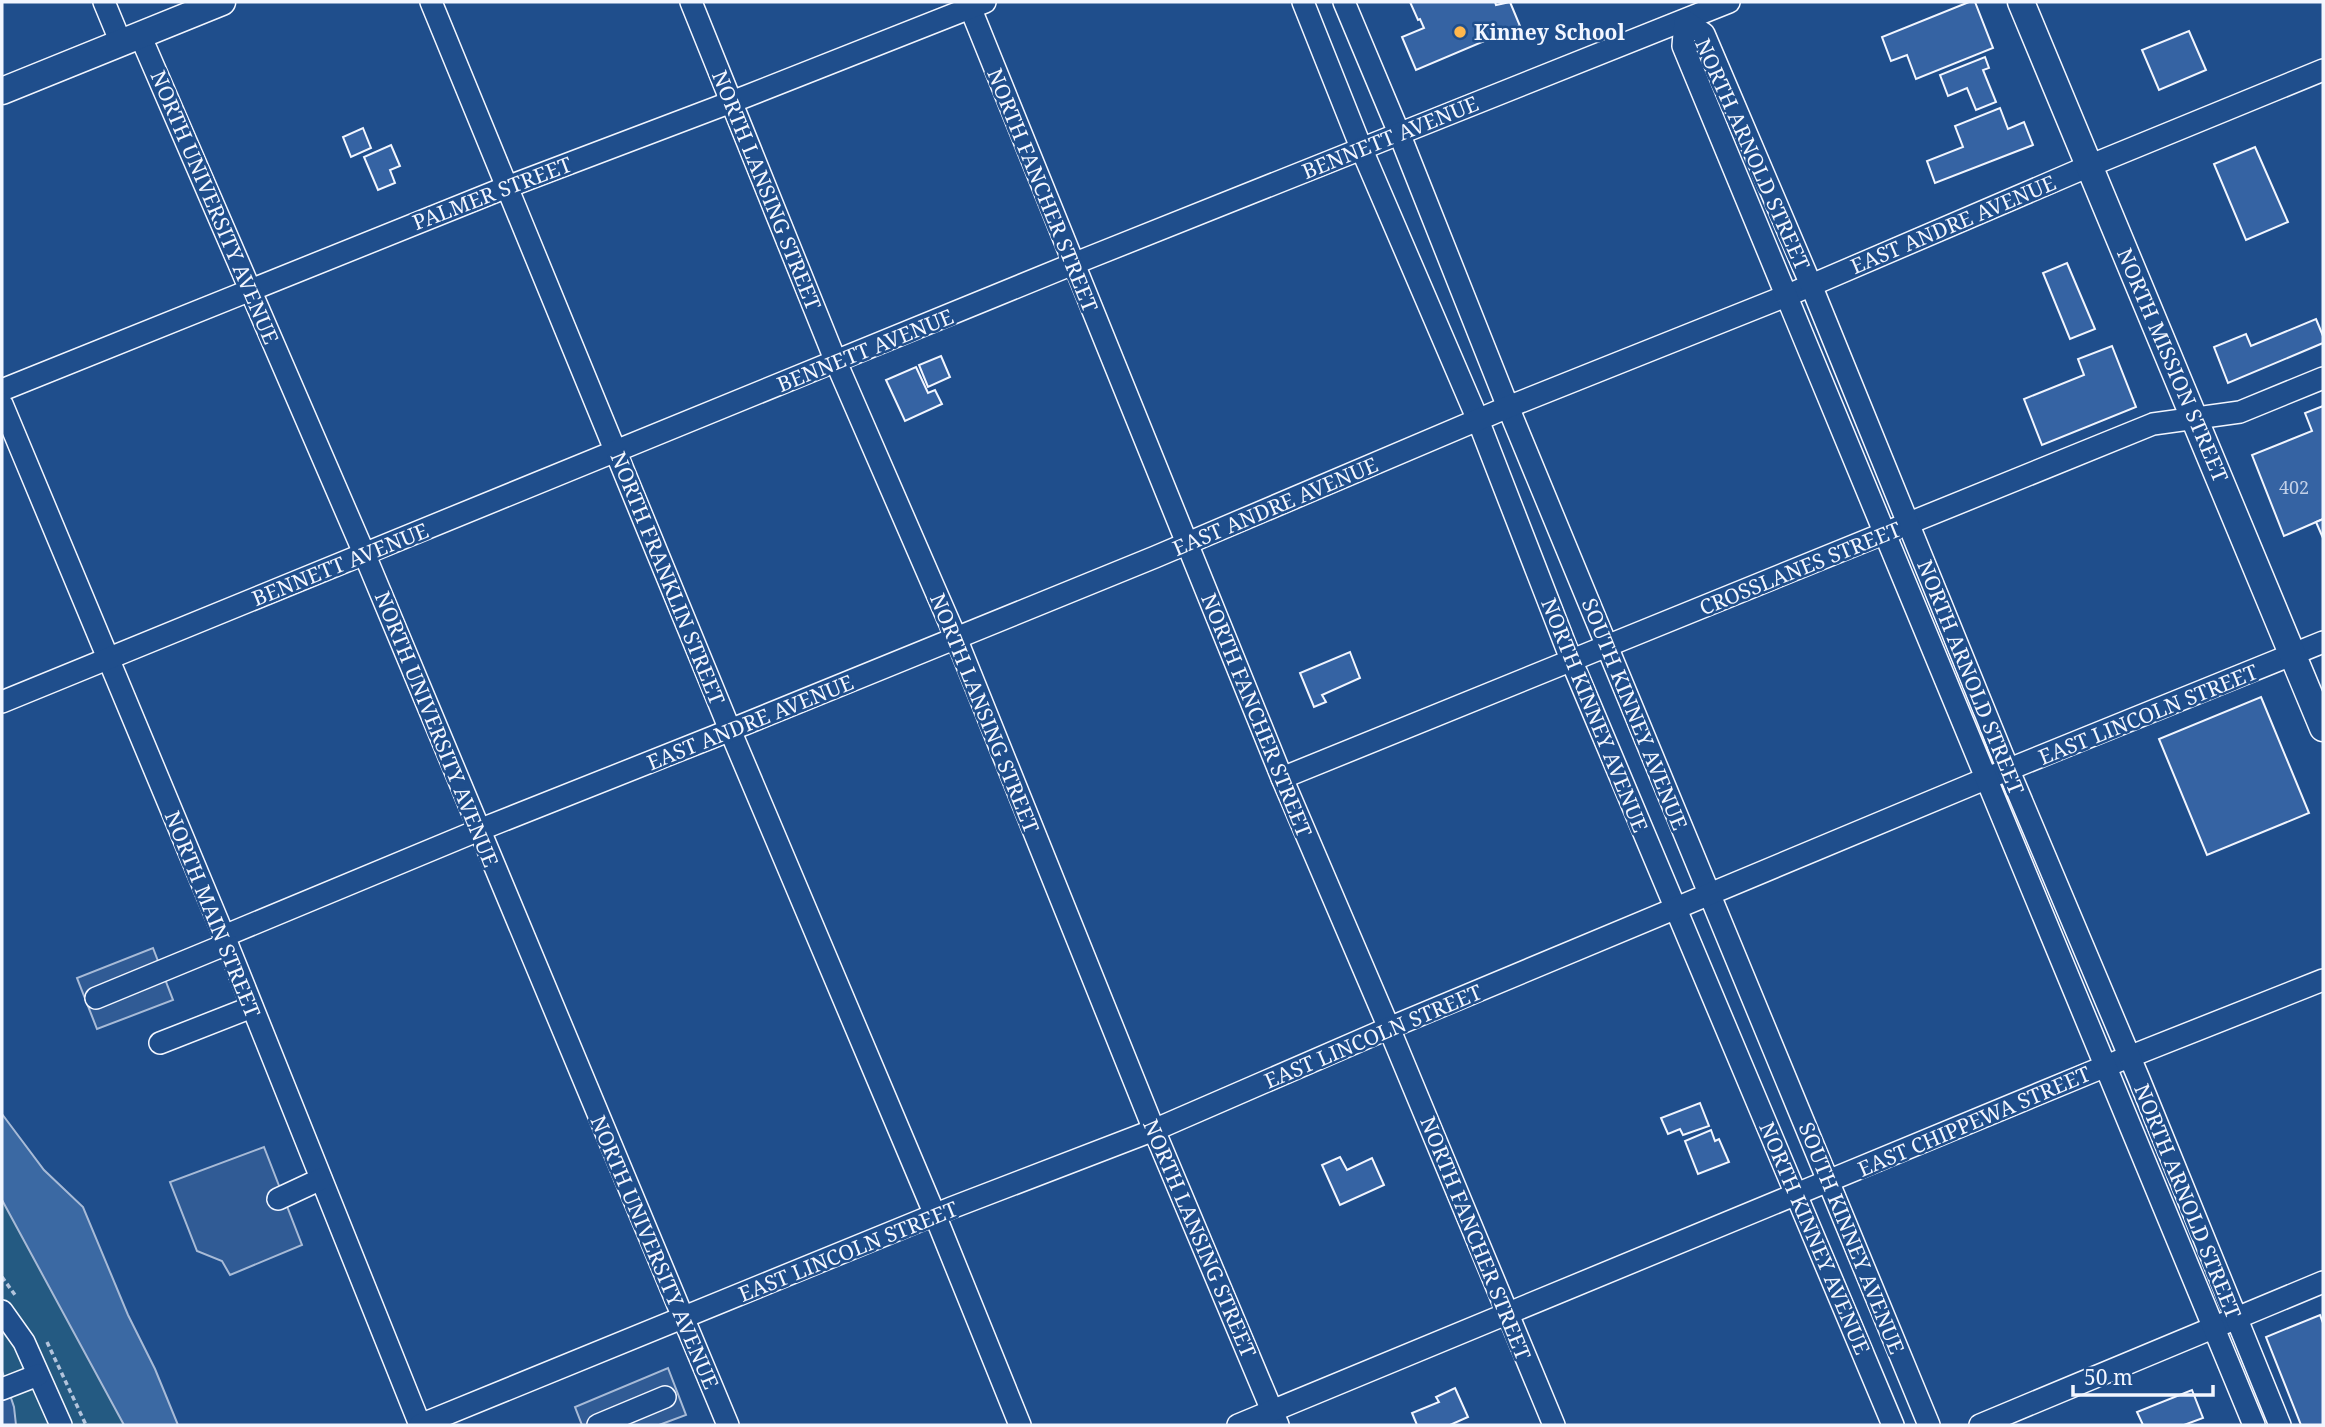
<svg xmlns="http://www.w3.org/2000/svg" width="2325" height="1427" font-family="'Noto Serif',serif">
<rect width="100%" height="100%" fill="#1f4e8c"/>
<polygon fill="#245a82" stroke="#a8bbd7" stroke-width="2" points="2,1165 159,1425 2,1425"/>
<g fill="#305b95" stroke="#a8bbd7" stroke-width="2">
<polygon points="153,948 173,1000 97,1029 77,978"/>
<polygon points="264,1147 302,1245 230,1275 222,1261 197,1251 170,1182"/>
<polygon points="668,1368 686,1415 659,1425 582,1425 575,1407"/>
<polygon points="2,1371 14,1407 16,1425 2,1425"/>
</g>
<polygon fill="#3b69a3" stroke="#a8bbd7" stroke-width="2" points="2,1114 44,1170 83,1207 128,1315 155,1369 178,1425 124,1425 2,1200"/>
<g fill="#3563a3" stroke="#f2f6ff" stroke-width="2">
<polygon points="1410,2 1495,2 1496,5 1510,2 1520,26 1416,70 1402,37 1424,28 1420,19 1418,20"/>
<polygon points="1969,2 1975,2 1993,48 1916,79 1907,55 1891,61 1882,37"/>
<polygon points="2189,31 2206,70 2159,90 2142,50"/>
<polygon points="1985,57 1989,68 1983,70 1996,102 1976,110 1967,88 1948,96 1940,75"/>
<polygon points="2000,108 2008,129 2024,122 2033,145 1935,183 1927,161 1963,147 1955,126"/>
<polygon points="363,128 371,148 351,157 343,137"/>
<polygon points="391,145 400,166 390,170 395,183 378,190 364,157"/>
<polygon points="2255,147 2288,222 2246,240 2214,164"/>
<polygon points="2067,263 2095,329 2070,339 2043,273"/>
<polygon points="2316,319 2323,336 2323,343 2228,383 2214,347 2246,334 2251,346"/>
<polygon points="2112,346 2136,407 2042,445 2024,399 2084,375 2078,359"/>
<polygon points="941,356 950,377 928,387 919,365"/>
<polygon points="916,367 928,393 935,390 942,404 905,421 886,380"/>
<polygon points="2323,406 2323,519 2284,536 2252,455 2312,431 2305,413"/>
<polygon points="2323,519 2323,538 2316,522"/>
<polygon points="1350,652 1360,678 1322,695 1326,702 1314,707 1300,673"/>
<polygon points="2261,697 2309,813 2207,855 2159,739"/>
<polygon points="1700,1103 1709,1126 1683,1135 1680,1129 1668,1134 1661,1118"/>
<polygon points="1711,1130 1715,1141 1719,1139 1729,1162 1698,1174 1685,1141"/>
<polygon points="1340,1157 1347,1170 1372,1158 1384,1185 1340,1205 1322,1165"/>
<polygon points="2320,1315 2323,1323 2323,1425 2301,1425 2266,1337"/>
<polygon points="1455,1388 1468,1417 1450,1425 1417,1425 1412,1413 1439,1402 1436,1397"/>
<polygon points="2192,1390 2203,1418 2184,1425 2143,1425 2137,1412"/>
</g>
<g fill="none" stroke-linecap="round" stroke-linejoin="round">
<defs>
<g id="minor">
<polyline points="104,2 121,43"/>
<polyline points="431,2 730,730 935,1215 1020,1425"/>
<polyline points="691,2 836,362 956,638 1154,1130 1278,1425"/>
<polyline points="968,2 1282,778 1389,1028 1554,1425"/>
<polyline points="1303,2 1362,150 1478,420 1572,662 1893,1425"/>
<polyline points="1344,2 1399,133 1508,407 1929,1425"/>
<polyline points="140,35 364,553 728,1425"/>
<polyline points="2,390 507,187 747,96 985,2"/>
<polyline points="2,404 224,936 420,1425"/>
<polyline points="2,702 1073,264 1729,2"/>
<polyline points="1282,778 2153,424 2240,412 2323,378"/>
<polyline points="224,936 479,830 713,737 1155,557 1508,407 1786,296 2089,166 2323,70"/>
<polyline points="96,998 227,944"/>
<polyline points="160,1043 252,1007"/>
<polyline points="278,1199 321,1179"/>
<polyline points="2,1311 24,1342 61,1425"/>
<polyline points="2,1389 38,1375"/>
<polyline points="420,1425 951,1208 1154,1130 1389,1028 1985,779 2323,642"/>
<polyline points="598,1425 665,1397"/>
<polyline points="1238,1425 2106,1066 2323,980"/>
<polyline points="1980,1425 2323,1282"/>
<polyline points="2254,1425 1683,46 1685,21 1704,34 1811,285 2009,771 2139,1079 2280,1425"/>
</g>
<g id="major">
<polyline points="2021,2 2323,728"/>
<polyline points="2,91 222,2"/>
</g>
</defs>
<use href="#minor" stroke="#f2f6ff" stroke-width="24"/>
<use href="#major" stroke="#f2f6ff" stroke-width="29"/>
<g stroke="#b3c4dc" stroke-width="3.5" stroke-dasharray="5 3.5" stroke-linecap="butt">
<polyline points="2,1277 15,1295"/>
<polyline points="47,1342 86,1425"/>
</g>
<use href="#minor" stroke="#1f4e8c" stroke-width="21"/>
<use href="#major" stroke="#1f4e8c" stroke-width="26"/>
</g>
<circle fill="#ffb74d" stroke="#1f4e8c" stroke-width="2.5" cx="1460" cy="32" r="7"/>
<g text-anchor="middle" dominant-baseline="central" stroke-width="5" stroke-linejoin="round" paint-order="stroke">
<g font-size="18" fill="#c3d1e8">
<text x="2294" y="487">402</text>
</g>
<g font-size="21" font-weight="bold" fill="#f2f6ff" stroke="#1f4e8c" text-anchor="start">
<text x="1474" y="32">Kinney School</text>
</g>
<g font-size="21" fill="#f2f6ff" stroke="#1f4e8c">
<text transform="translate(1390 137) rotate(-22)">BENNETT AVENUE</text>
<text transform="translate(1753 154) rotate(66)">NORTH ARNOLD STREET</text>
<text transform="translate(767 190) rotate(68)">NORTH LANSING STREET</text>
<text transform="translate(1043 190) rotate(68)">NORTH FANCHER STREET</text>
<text transform="translate(492 193) rotate(-21)">PALMER STREET</text>
<text transform="translate(215 207) rotate(67)">NORTH UNIVERSITY AVENUE</text>
<text transform="translate(1953 224) rotate(-23)">EAST ANDRE AVENUE</text>
<text transform="translate(865 350) rotate(-22)">BENNETT AVENUE</text>
<text transform="translate(2173 365) rotate(67)">NORTH MISSION STREET</text>
<text transform="translate(1275 506) rotate(-23)">EAST ANDRE AVENUE</text>
<text transform="translate(340 564) rotate(-22)">BENNETT AVENUE</text>
<text transform="translate(1800 568) rotate(-22)">CROSSLANES STREET</text>
<text transform="translate(668 578) rotate(68)">NORTH FRANKLIN STREET</text>
<text transform="translate(1971 677) rotate(68)">NORTH ARNOLD STREET</text>
<text transform="translate(985 713) rotate(68)">NORTH LANSING STREET</text>
<text transform="translate(1635 714) rotate(68)">SOUTH KINNEY AVENUE</text>
<text transform="translate(2148 714) rotate(-22)">EAST LINCOLN STREET</text>
<text transform="translate(1257 715) rotate(68)">NORTH FANCHER STREET</text>
<text transform="translate(1595 715) rotate(68)">NORTH KINNEY AVENUE</text>
<text transform="translate(750 722) rotate(-22)">EAST ANDRE AVENUE</text>
<text transform="translate(437 729) rotate(68)">NORTH UNIVERSITY AVENUE</text>
<text transform="translate(213 914) rotate(68)">NORTH MAIN STREET</text>
<text transform="translate(1373 1036) rotate(-23)">EAST LINCOLN STREET</text>
<text transform="translate(1974 1121) rotate(-23)">EAST CHIPPEWA STREET</text>
<text transform="translate(2188 1201) rotate(68)">NORTH ARNOLD STREET</text>
<text transform="translate(1200 1238) rotate(67)">NORTH LANSING STREET</text>
<text transform="translate(1476 1238) rotate(68)">NORTH FANCHER STREET</text>
<text transform="translate(1815 1238) rotate(67)">NORTH KINNEY AVENUE</text>
<text transform="translate(1852 1238) rotate(68)">SOUTH KINNEY AVENUE</text>
<text transform="translate(848 1251) rotate(-22)">EAST LINCOLN STREET</text>
<text transform="translate(655 1252) rotate(67)">NORTH UNIVERSITY AVENUE</text>
</g>
</g>
<rect width="2325" height="1427" fill="none" stroke="#f2f6ff" stroke-width="7"/>
<path d="M2073 1385v10h140v-10" fill="none" stroke="#f2f6ff" stroke-width="3.5"/>
<text x="2084" y="1385" font-size="21" fill="#f2f6ff" stroke="#1f4e8c" stroke-width="5" paint-order="stroke">50 m</text>
</svg>
